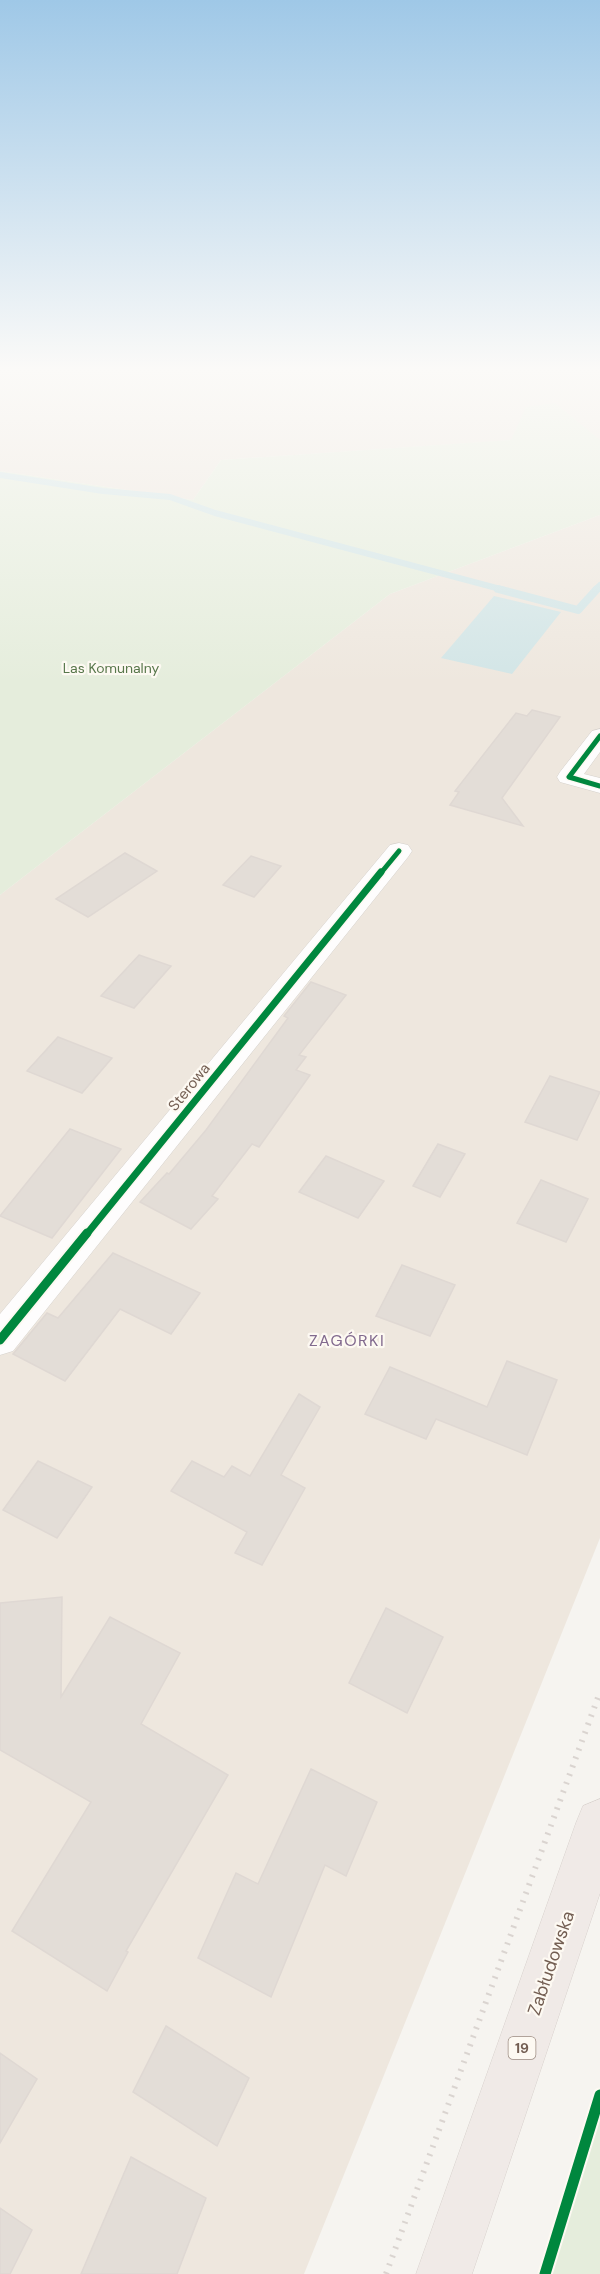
<svg xmlns="http://www.w3.org/2000/svg" width="600" height="2274" font-family="'DM Sans',sans-serif">
<rect width="100%" height="100%" fill="#f6f4f0"/>
<g fill="#eee7de">
<polygon points="0,366 600,366 600,440 512,440 221,460 193,500 0,471"/>
<polygon points="600,515 600,1538 304,2274 0,2274 0,895 390,594"/>
</g>
<g fill="#e5eddc">
<polygon points="555,403 600,440 600,515 390,594 0,895 0,471 193,500 221,460 511,440 526,407"/>
<polygon points="600,2113 600,2274 549,2274"/>
</g>
<polygon fill="#d2e5e6" points="494,596 561,612 512,674 441,658"/>
<g fill="none" stroke-linecap="round" stroke-linejoin="round">
<g stroke="#d2e5e6" stroke-width="6">
<polyline points="0,475 103,491 170,497 215,513 504,590"/>
<polyline points="595,590 600,585"/>
</g>
<polyline stroke="#d2e5e6" stroke-width="8" points="498,589 578,610 597,589"/>
</g>
<g fill="#e3ddd7" stroke="#dfd8d3" stroke-width="1.5">
<polygon points="532,710 560,717 502,798 523,826 450,805 459,792 455,791 516,713 527,716"/>
<polygon points="125,853 157,871 88,917 56,899"/>
<polygon points="251,856 281,866 254,897 223,885"/>
<polygon points="139,955 171,966 134,1008 101,996"/>
<polygon points="311,982 346,995 299,1055 306,1057 296,1070 310,1075 259,1147 252,1144 212,1196 218,1199 191,1229 140,1202 167,1173 169,1174 206,1130 288,1018 284,1016"/>
<polygon points="58,1037 112,1058 82,1093 27,1071"/>
<polygon points="550,1076 600,1092 577,1140 525,1122"/>
<polygon points="70,1129 121,1149 52,1238 0,1216"/>
<polygon points="438,1144 465,1154 440,1197 413,1186"/>
<polygon points="326,1156 384,1181 358,1218 299,1192"/>
<polygon points="541,1180 588,1199 566,1242 517,1223"/>
<polygon points="113,1253 200,1293 171,1334 120,1309 65,1381 13,1354 47,1313 58,1318"/>
<polygon points="402,1265 455,1285 430,1336 376,1316"/>
<polygon points="507,1361 557,1380 527,1455 436,1419 426,1439 365,1414 390,1367 487,1407"/>
<polygon points="299,1394 320,1407 281,1475 305,1488 262,1565 235,1553 247,1532 171,1491 192,1461 224,1477 232,1466 250,1476"/>
<polygon points="38,1461 92,1487 57,1538 3,1510"/>
<polygon points="62,1597 61,1697 110,1617 180,1653 141,1724 228,1775 126,1951 128,1952 107,1991 12,1931 91,1802 0,1750 0,1603"/>
<polygon points="386,1608 443,1637 407,1713 349,1683"/>
<polygon points="311,1769 377,1802 346,1876 325,1865 271,1997 198,1958 236,1873 258,1884"/>
<polygon points="166,2026 249,2078 217,2146 133,2092"/>
<polygon points="0,2053 37,2079 0,2143"/>
<polygon points="131,2157 206,2198 177,2274 81,2274"/>
<polygon points="0,2208 32,2230 10,2274 0,2274"/>
</g>
<g fill="none" stroke-linecap="round" stroke-linejoin="round">
<defs>
<g id="street">
<polygon points="600,729 600,752 584,774 600,778 600,793 560,782 557,777 560,772 592,731"/>
<polygon points="399,843 408,845 412,851 408,857 13,1351 0,1355 0,1314 390,845"/>
</g>
<polygon id="highway" points="600,1799 600,1893 472,2274 416,2274 576,1823 583,1806"/>
</defs>
<use href="#street" stroke="#d4d0cb" stroke-width="1"/>
<use href="#highway" stroke="#d8d1cd" stroke-width="1"/>
<polyline stroke="#dad4d0" stroke-width="6" stroke-dasharray="2 7" stroke-linecap="butt" points="386,2274 600,1692"/>
<use href="#street" fill="#fefdfd" fill-rule="evenodd"/>
<use href="#highway" fill="#f0eae7" fill-rule="evenodd"/>
<defs>
<g id="cycleway-far3">
<polyline points="600,736 569,777 600,786"/>
<polyline points="380,874 399,851"/>
</g>
<polyline id="cycleway-far2" points="86,1235 381,872"/>
<polyline id="cycleway-far1" points="0,1340 87,1233"/>
<polyline id="cycleway" points="545,2274 600,2095"/>
</defs>
<use href="#cycleway-far3" stroke="#fdf9f2" stroke-width="8"/>
<use href="#cycleway-far2" stroke="#fdf9f2" stroke-width="10"/>
<use href="#cycleway-far1" stroke="#fdf9f2" stroke-width="13"/>
<use href="#cycleway" stroke="#fdf9f2" stroke-width="15"/>
<use href="#cycleway-far3" stroke="#00873e" stroke-width="5"/>
<use href="#cycleway-far2" stroke="#00873e" stroke-width="7"/>
<use href="#cycleway-far1" stroke="#00873e" stroke-width="9"/>
<use href="#cycleway" stroke="#00873e" stroke-width="11"/>
</g>
<linearGradient id="sky" x2="0" y2="1"><stop stop-color="#9fc8e7"/><stop offset="0.54" stop-color="#fbfaf8"/><stop offset="1" stop-color="#fbfaf8" stop-opacity="0"/></linearGradient>
<rect width="600" height="684" fill="url(#sky)"/>
<g text-anchor="middle" dominant-baseline="central" stroke-width="4.5" stroke-linejoin="round" paint-order="stroke">
<g font-size="14" fill="#58774b" stroke="#fdf9f2">
<text x="111" y="668">Las Komunalny</text>
</g>
<rect fill="#fdf9f2" stroke="#9c8c82" stroke-width="1.5" x="508.5" y="2037" width="27" height="22" rx="4.5"/>
<g font-size="14" font-weight="bold" fill="#735e52">
<text x="522" y="2048">19</text>
</g>
<g font-size="15" fill="#735e52" stroke="#fdf9f2">
<text transform="translate(189 1087) rotate(-51)">Sterowa</text>
</g>
<g font-size="16" letter-spacing="1.5" fill="#826a8e" stroke="#fdf9f2">
<text x="347" y="1340">ZAGÓRKI</text>
</g>
<g font-size="18" fill="#735e52" stroke="#fdf9f2">
<text transform="translate(551 1963) rotate(-71)">Zabłudowska</text>
</g>
</g>
</svg>
